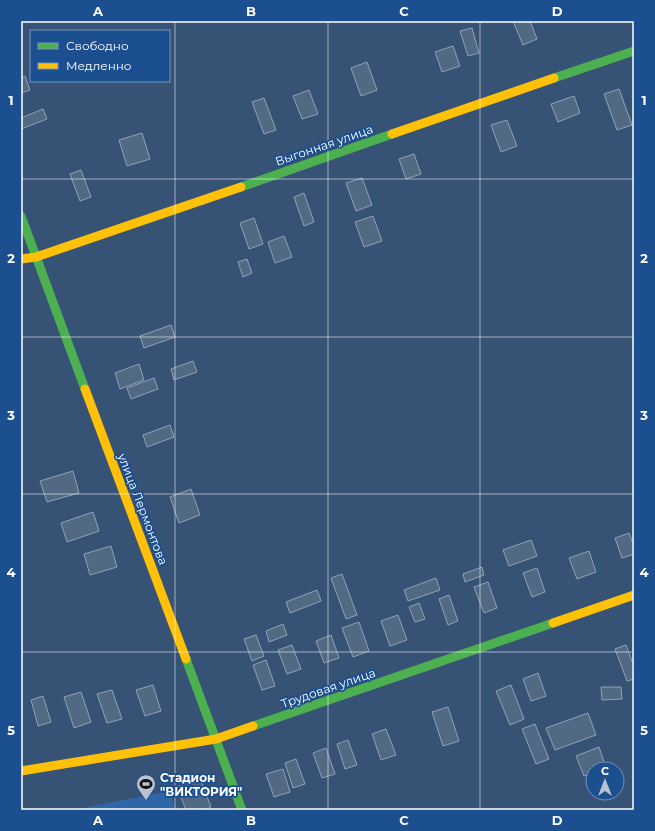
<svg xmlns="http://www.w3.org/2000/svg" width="655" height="831" font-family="Montserrat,sans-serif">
<rect width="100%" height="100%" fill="#365274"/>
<polygon fill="#2f66a5" points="169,791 176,810 72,810"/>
<g fill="#526984" stroke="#92a2b6">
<polygon points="513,21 530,21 537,39 523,45"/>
<polygon points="472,28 479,53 468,56 460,31"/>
<polygon points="453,46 460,66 442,72 435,52"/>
<polygon points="367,62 377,90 361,96 351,68"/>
<polygon points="25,76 30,90 21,93 21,78"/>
<polygon points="619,89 632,125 617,130 604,94"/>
<polygon points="309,90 318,114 302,119 293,96"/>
<polygon points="574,96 580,113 558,122 551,104"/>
<polygon points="264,98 276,130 264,134 252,102"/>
<polygon points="43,109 47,119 21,129 21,118"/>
<polygon points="507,120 517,146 501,152 491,125"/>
<polygon points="142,133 150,159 127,166 119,140"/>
<polygon points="414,154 421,174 406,179 399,159"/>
<polygon points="81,170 91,197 80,201 70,174"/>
<polygon points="362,178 372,205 356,211 346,183"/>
<polygon points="304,193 314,222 304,226 294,197"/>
<polygon points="373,216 382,241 364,247 355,222"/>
<polygon points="254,218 263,244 249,249 240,223"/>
<polygon points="284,236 292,257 275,263 268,242"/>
<polygon points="247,259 252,273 243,277 238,262"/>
<polygon points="171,325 175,337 144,348 140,336"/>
<polygon points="193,361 197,372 174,380 171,369"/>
<polygon points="139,364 144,380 120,389 115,373"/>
<polygon points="154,378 158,389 131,399 127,388"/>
<polygon points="170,425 174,437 147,447 143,435"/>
<polygon points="73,471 79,493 47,502 40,481"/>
<polygon points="191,489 200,515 179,523 170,497"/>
<polygon points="93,512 99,531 67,542 61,523"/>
<polygon points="629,533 634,546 634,554 622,558 615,538"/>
<polygon points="531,540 537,556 509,566 503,550"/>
<polygon points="111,546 117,567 90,575 84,554"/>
<polygon points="589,551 596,572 577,579 569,558"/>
<polygon points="482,567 484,575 465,582 463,574"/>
<polygon points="537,568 545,592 532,597 523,573"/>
<polygon points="342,574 357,615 346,619 331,578"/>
<polygon points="436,578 440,590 408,601 404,590"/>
<polygon points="488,582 497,608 484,613 474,587"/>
<polygon points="317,590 321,601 290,613 286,602"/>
<polygon points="449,595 458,621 448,625 439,599"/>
<polygon points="419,603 425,619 415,622 409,607"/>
<polygon points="398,615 407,640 390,646 381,621"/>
<polygon points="359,622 369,651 353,657 342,628"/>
<polygon points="283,624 287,635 269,642 266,631"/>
<polygon points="256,635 264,656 252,661 244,639"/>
<polygon points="331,635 339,658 324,663 316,641"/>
<polygon points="292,645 301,669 287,674 278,650"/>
<polygon points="626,645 634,667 634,679 627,681 615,649"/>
<polygon points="266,660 275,686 262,690 253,665"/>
<polygon points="538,673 546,696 531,701 523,679"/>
<polygon points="153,685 161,711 145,716 136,690"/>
<polygon points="511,685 524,719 510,725 496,691"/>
<polygon points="601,687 621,687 622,699 602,700"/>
<polygon points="112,690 122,719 107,723 97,694"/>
<polygon points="81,692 91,722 74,728 64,697"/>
<polygon points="43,696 51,722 38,726 31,700"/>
<polygon points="448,707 459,741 443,746 432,712"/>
<polygon points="588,713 596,735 555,750 546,728"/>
<polygon points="535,724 549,759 536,764 522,729"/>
<polygon points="386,729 396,755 381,760 372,734"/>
<polygon points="348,740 357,765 345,769 337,744"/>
<polygon points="599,747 606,768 593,769 593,773 584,776 576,756"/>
<polygon points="326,748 335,774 322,778 313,753"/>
<polygon points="296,759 305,784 293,788 285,763"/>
<polygon points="283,769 290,792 274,797 266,774"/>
<polygon points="200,778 211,807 204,810 186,810 177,787"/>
</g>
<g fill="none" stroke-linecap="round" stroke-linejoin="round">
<g stroke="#4caf50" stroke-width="9">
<polyline points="554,78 634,51"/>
<polyline points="241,187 392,134"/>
<polyline points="21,216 85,389"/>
<polyline points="186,659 242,810"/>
<polyline points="253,726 553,623"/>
</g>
<g stroke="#ffc107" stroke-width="9">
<polyline points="392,134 554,78"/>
<polyline points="21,259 36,257 241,187"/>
<polyline points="85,389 186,659"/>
<polyline points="553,623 634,595"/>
<polyline points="21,771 216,739 253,726"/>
</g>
</g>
<path fill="none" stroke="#fff" stroke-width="1" stroke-opacity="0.55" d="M175,21V810M328,21V810M480,21V810M21,179H634M21,337H634M21,494H634M21,652H634"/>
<defs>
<symbol id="stadium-pin" viewBox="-11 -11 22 30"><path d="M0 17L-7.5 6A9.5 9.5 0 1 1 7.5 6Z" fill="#b9c2ce" stroke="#1b4f8f"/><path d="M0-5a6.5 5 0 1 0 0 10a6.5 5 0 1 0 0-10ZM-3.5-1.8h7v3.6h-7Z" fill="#111"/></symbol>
</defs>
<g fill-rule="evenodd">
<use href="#stadium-pin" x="135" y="773" width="22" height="30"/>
</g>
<g text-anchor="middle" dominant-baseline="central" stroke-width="3.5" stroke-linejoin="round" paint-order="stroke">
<g font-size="12" fill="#fff" stroke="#1b4f8f">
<text transform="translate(324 145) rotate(-19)">Выгонная улица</text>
<text transform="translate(143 509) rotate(69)">улица Лермонтова</text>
<text transform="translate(328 688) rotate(-19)">Трудовая улица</text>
</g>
<g font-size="12" font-weight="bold" fill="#fff" stroke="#1b4f8f" text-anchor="start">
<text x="160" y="777">Стадион<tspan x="160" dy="14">"ВИКТОРИЯ"</tspan></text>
</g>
</g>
<rect width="655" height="831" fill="none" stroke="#1b4f8f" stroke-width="44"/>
<rect x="30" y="30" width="140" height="52" fill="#1b4f8f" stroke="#7695bc"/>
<rect x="38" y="43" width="20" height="6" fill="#4caf50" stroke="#7695bc"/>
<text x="66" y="50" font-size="12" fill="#ffffff">Свободно</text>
<rect x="38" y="63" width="20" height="6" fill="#ffc107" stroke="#7695bc"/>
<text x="66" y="70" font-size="12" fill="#ffffff">Медленно</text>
<g transform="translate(605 781)"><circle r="19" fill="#1b4f8f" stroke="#7695bc"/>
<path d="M0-3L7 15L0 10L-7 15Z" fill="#b9c2ce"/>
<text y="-6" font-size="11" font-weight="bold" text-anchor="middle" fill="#ffffff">С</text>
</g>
<rect x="22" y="22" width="611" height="787" fill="none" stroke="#fff" stroke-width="1.5"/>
<g font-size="13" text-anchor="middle" font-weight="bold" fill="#fff">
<text x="98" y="16">A</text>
<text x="251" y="16">B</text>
<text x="404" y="16">C</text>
<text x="557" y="16">D</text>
<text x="11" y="105">1</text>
<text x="644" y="105">1</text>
<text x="11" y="263">2</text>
<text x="644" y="263">2</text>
<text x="11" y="420">3</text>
<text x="644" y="420">3</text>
<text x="11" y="577">4</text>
<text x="644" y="577">4</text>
<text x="11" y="735">5</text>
<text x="644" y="735">5</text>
<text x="98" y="825">A</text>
<text x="251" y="825">B</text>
<text x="404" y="825">C</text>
<text x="557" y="825">D</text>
</g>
</svg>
